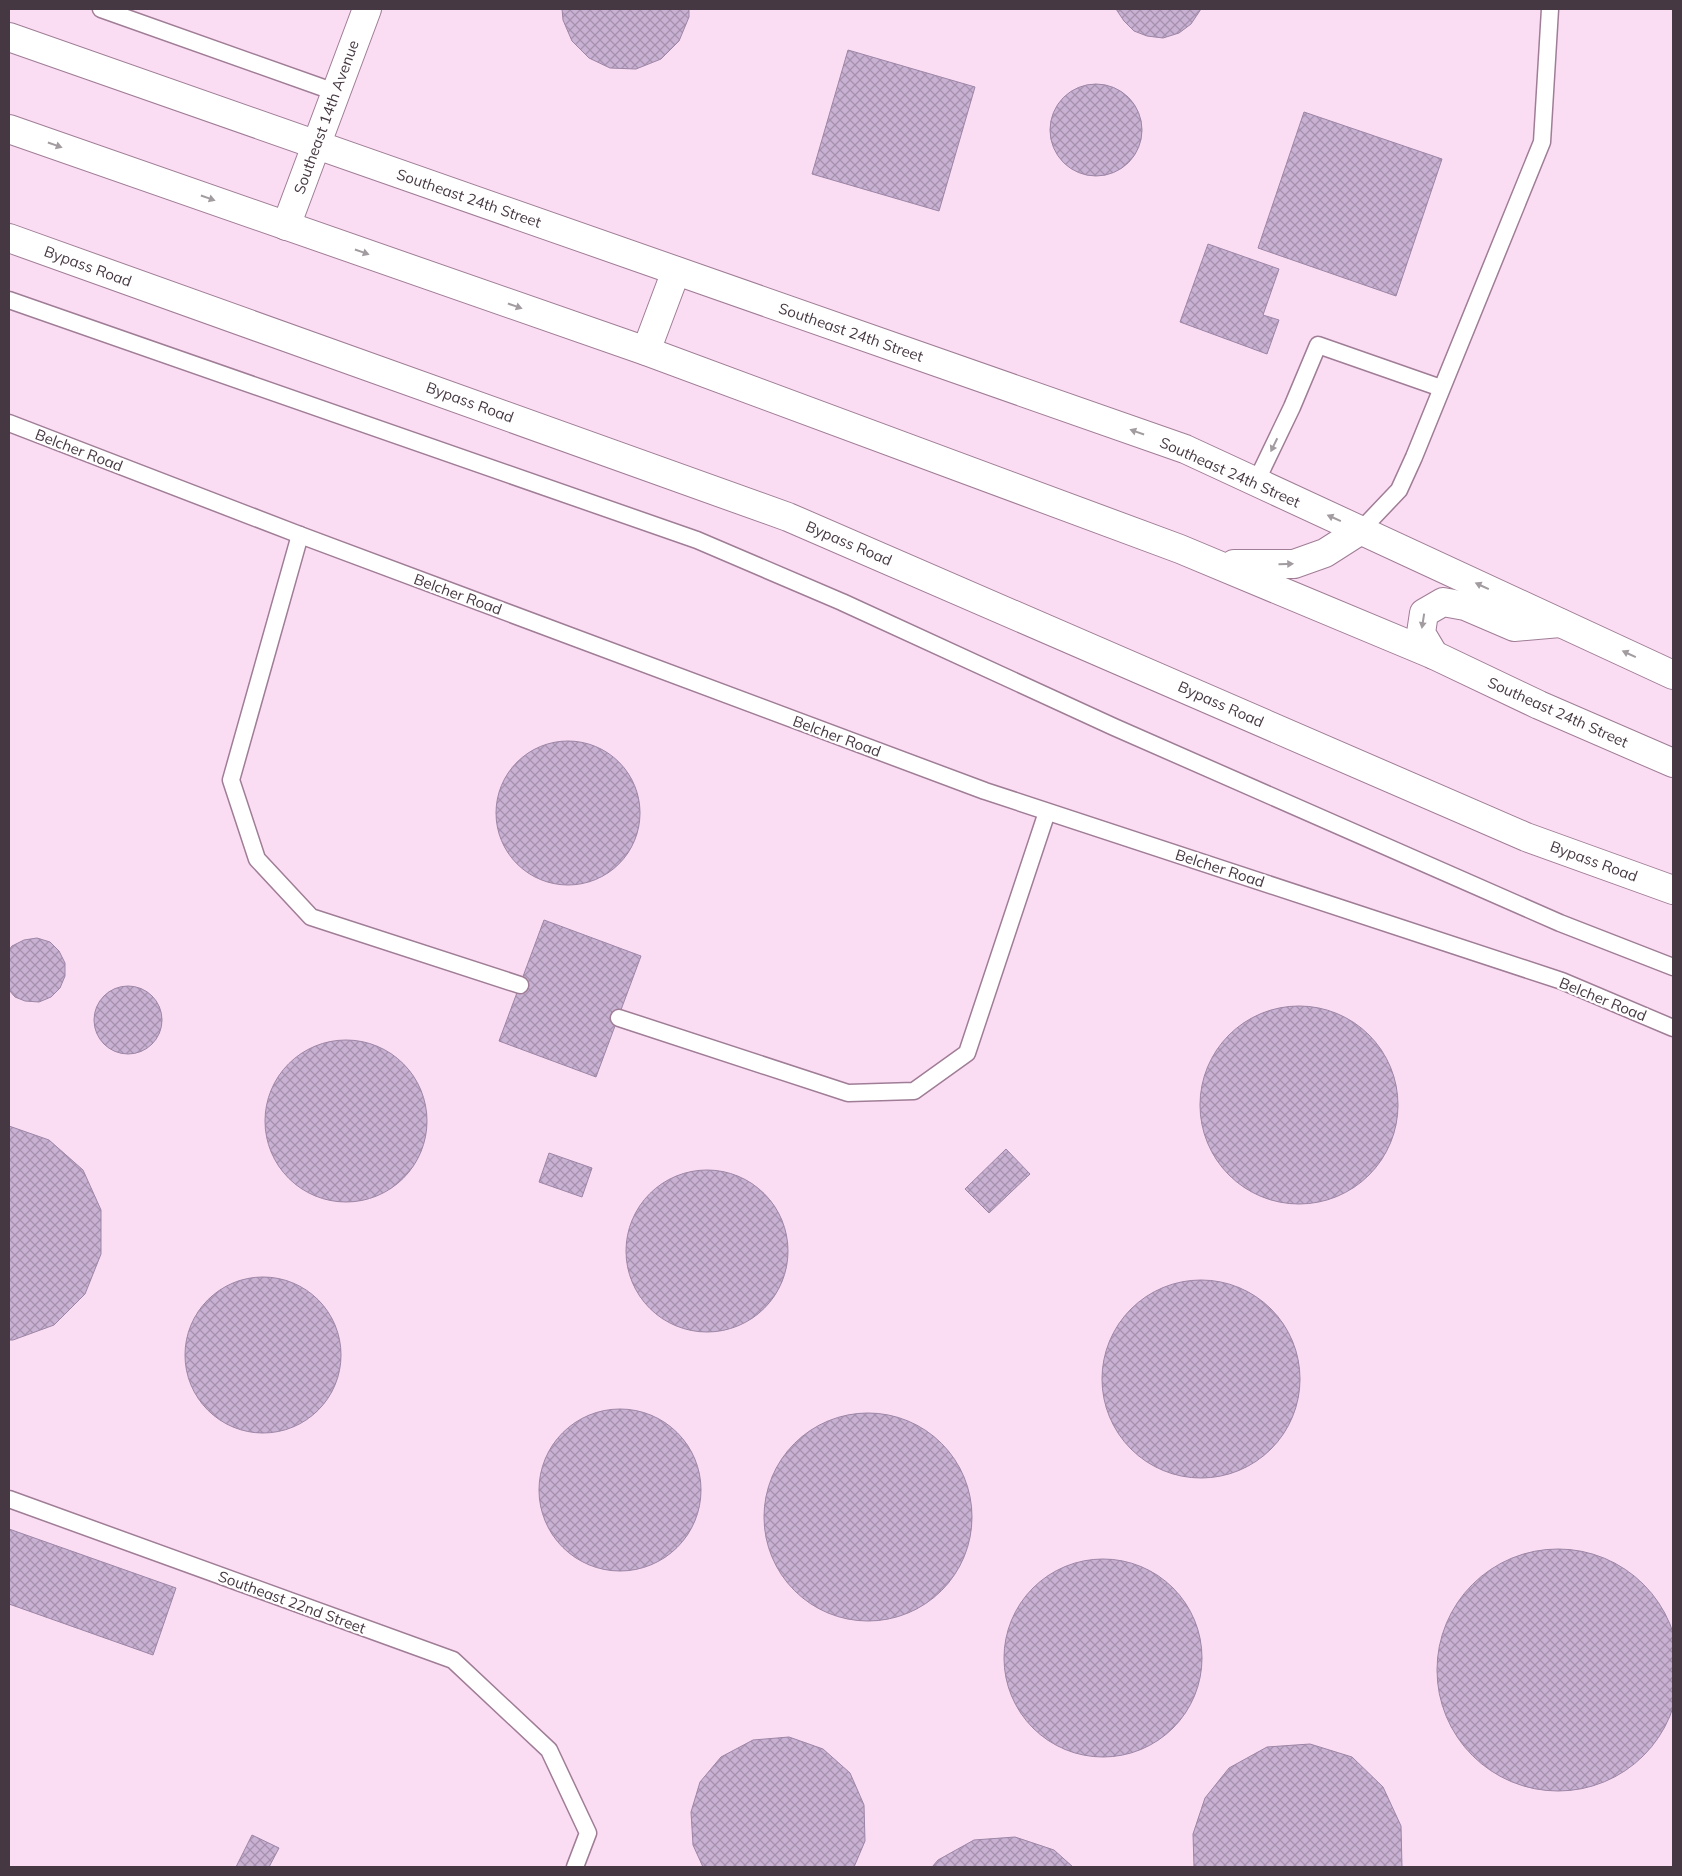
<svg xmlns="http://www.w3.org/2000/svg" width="1682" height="1876" font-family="Mulish,sans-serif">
<defs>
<pattern id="building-cross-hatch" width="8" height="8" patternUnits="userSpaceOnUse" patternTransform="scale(1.25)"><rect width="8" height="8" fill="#c9b1d3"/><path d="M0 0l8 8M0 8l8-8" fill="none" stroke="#a591ad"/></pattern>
</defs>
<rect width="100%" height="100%" fill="#fbddf3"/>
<g fill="url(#building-cross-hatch)" stroke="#9c85a6">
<polygon points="562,9 689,9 689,17 679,41 661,59 636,69 610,68 589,58 572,41 563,20"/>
<polygon points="1116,9 1201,9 1191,24 1179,33 1163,38 1147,36 1134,31 1124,21"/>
<polygon points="848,50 975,87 939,211 812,174"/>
<circle cx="1096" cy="130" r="46"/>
<polygon points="1304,112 1442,159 1396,296 1258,248"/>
<polygon points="1208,244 1279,269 1263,315 1279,320 1267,354 1180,322"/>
<circle cx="568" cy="813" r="72"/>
<polygon points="544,920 641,956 596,1077 499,1041"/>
<polygon points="37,938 50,942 59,951 65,963 65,976 60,988 51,997 39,1002 25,1001 15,997 9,990 9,950 12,946 24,940"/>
<circle cx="128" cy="1020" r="34"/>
<circle cx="1299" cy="1105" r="99"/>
<circle cx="346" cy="1121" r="81"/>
<polygon points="9,1126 49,1140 83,1170 101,1210 101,1254 85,1294 54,1325 13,1340 9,1340"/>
<polygon points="1006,1149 1030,1174 989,1213 965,1189"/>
<polygon points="549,1153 592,1168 582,1197 539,1182"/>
<circle cx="707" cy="1251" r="81"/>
<circle cx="263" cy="1355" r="78"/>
<circle cx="1201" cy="1379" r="99"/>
<circle cx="620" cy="1490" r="81"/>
<circle cx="868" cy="1517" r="104"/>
<polygon points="9,1529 176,1588 153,1655 9,1604"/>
<circle cx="1558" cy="1670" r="121"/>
<circle cx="1103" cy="1658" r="99"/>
<polygon points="789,1737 823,1749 850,1773 864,1805 865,1841 854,1867 703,1867 693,1845 691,1812 700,1782 721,1757 753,1740"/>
<polygon points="1310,1744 1352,1757 1383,1787 1401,1826 1402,1867 1194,1867 1193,1834 1205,1798 1229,1768 1267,1747"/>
<polygon points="252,1835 279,1848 269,1867 236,1867"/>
<polygon points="1015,1837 1054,1850 1073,1867 932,1867 938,1860 974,1840"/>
</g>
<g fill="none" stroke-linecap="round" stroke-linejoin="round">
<defs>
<g id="lane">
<polyline points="101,9 335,92"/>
<polyline points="9,300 697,540 842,602 1114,727 1560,923 1673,967"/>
<polyline points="9,423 300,535 985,791 1562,981 1673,1028"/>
<polyline points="1256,482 1292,407 1318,345 1441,388"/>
<polyline points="1361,530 1399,490 1414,457 1542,142 1550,9"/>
<polyline points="300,535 231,780 257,859 311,917 520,985"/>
<polyline points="619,1018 848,1093 914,1091 967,1053 1047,812"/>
<polyline points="9,1499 453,1660 549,1750 588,1833 575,1867"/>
</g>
<polyline id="street" points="286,226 367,9"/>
<g id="secondary">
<polyline points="9,37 1185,449 1673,675"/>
<polyline points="9,129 646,351 1180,549 1434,655 1539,705 1673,763"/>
<polyline points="9,238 788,517 1526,837 1673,890"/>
<polyline points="646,351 676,271"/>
<polyline points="1234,564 1294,564 1325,553 1361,530"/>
<polyline points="1434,655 1421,633 1424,613 1443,602 1465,606 1514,627 1560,623"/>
</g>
</defs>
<use href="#lane" stroke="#9f7d96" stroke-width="19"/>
<use href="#street" stroke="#9f7d96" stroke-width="30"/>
<use href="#secondary" stroke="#9f7d96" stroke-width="30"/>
<use href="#lane" stroke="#fff" stroke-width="16"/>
<use href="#street" stroke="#fff" stroke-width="28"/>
<use href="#secondary" stroke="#fff" stroke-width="28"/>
</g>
<defs><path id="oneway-solid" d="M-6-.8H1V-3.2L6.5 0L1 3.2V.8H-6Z" transform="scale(1.25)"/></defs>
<g fill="#a29ca0">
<use href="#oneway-solid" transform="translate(55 145) rotate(19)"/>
<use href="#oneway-solid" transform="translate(208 198) rotate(19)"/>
<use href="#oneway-solid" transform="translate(362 252) rotate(19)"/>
<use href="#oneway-solid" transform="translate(515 306) rotate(19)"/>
<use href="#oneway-solid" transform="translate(1137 432) rotate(-161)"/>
<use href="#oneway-solid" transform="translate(1274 445) rotate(116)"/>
<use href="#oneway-solid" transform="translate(1334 518) rotate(-156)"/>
<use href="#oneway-solid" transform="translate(1286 564) rotate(-1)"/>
<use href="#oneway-solid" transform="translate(1482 586) rotate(-155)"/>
<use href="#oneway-solid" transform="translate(1423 621) rotate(99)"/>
<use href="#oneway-solid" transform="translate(1629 654) rotate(-155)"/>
</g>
<g text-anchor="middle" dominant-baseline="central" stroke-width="4.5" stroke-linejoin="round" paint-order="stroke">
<g font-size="15" fill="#463842" stroke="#fff">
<text transform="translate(326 117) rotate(-70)">Southeast 14th Avenue</text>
<text transform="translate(469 198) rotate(19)">Southeast 24th Street</text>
<text transform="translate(88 266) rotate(20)">Bypass Road</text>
<text transform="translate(851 332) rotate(19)">Southeast 24th Street</text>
<text transform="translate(470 402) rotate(20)">Bypass Road</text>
<text transform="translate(79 450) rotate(21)">Belcher Road</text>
<text transform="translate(1230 472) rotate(24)">Southeast 24th Street</text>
<text transform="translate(849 543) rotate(23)">Bypass Road</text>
<text transform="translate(458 594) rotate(20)">Belcher Road</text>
<text transform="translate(1221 704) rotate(24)">Bypass Road</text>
<text transform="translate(1558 712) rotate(24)">Southeast 24th Street</text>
<text transform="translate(837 736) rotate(20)">Belcher Road</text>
<text transform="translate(1594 861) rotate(20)">Bypass Road</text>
<text transform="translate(1220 868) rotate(18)">Belcher Road</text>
<text transform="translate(1603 999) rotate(22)">Belcher Road</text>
<text transform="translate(292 1602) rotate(20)">Southeast 22nd Street</text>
</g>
</g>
<rect width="1682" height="1876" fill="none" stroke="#463842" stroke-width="20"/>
</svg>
